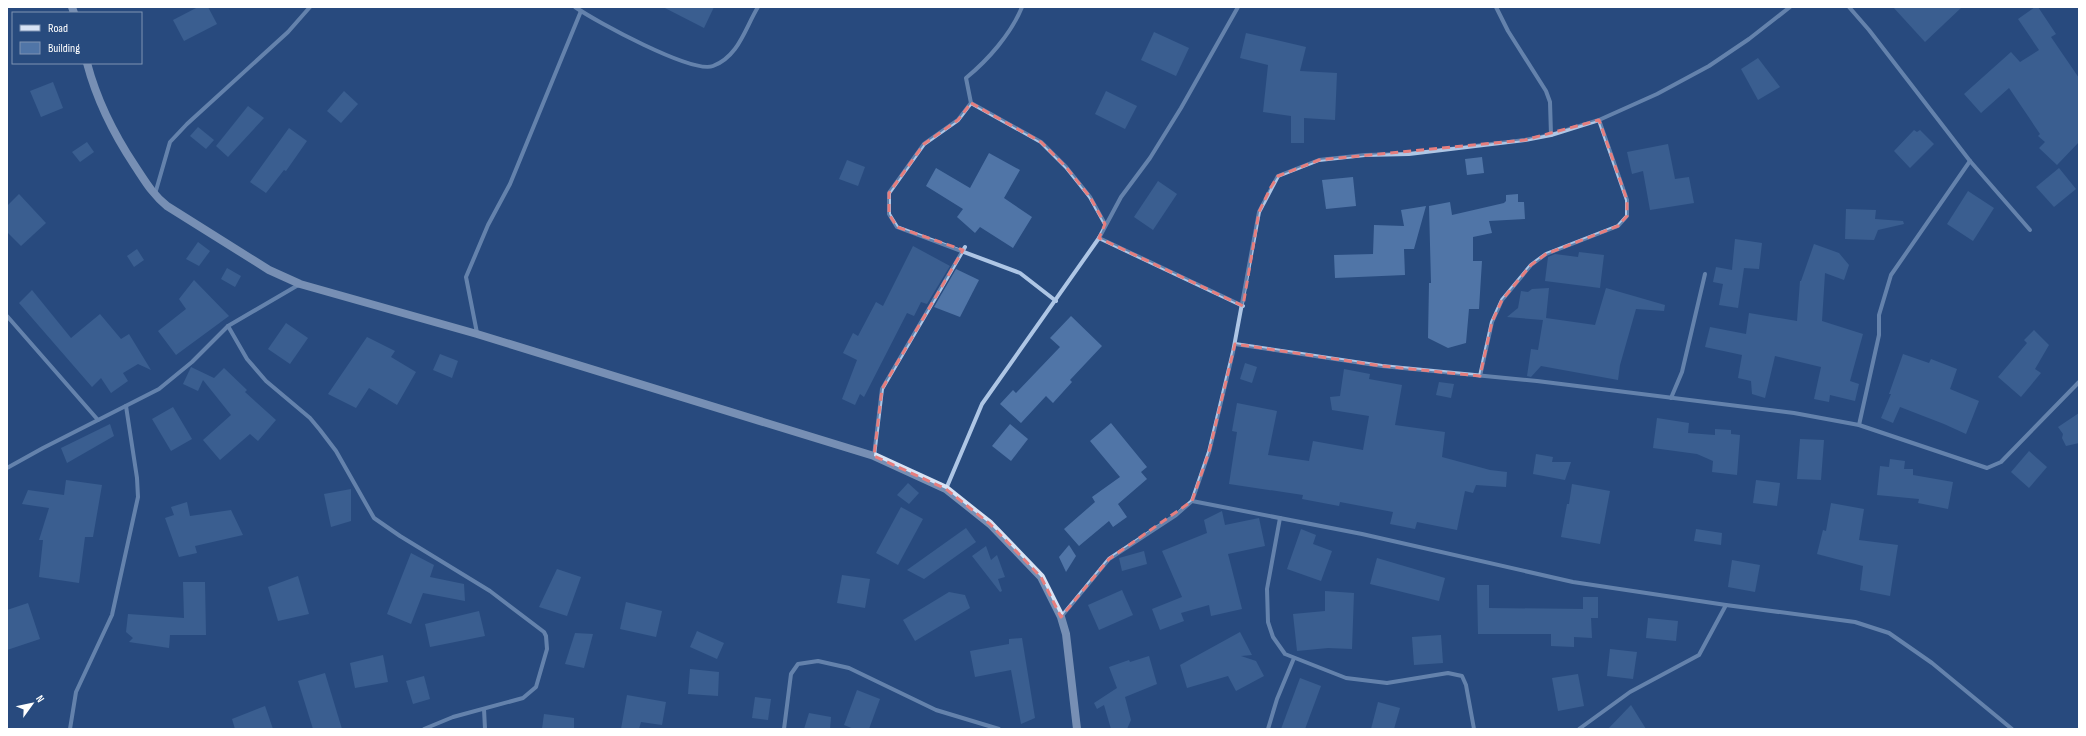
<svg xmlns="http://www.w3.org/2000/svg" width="2086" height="736" font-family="'Sofia Sans Condensed',sans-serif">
<rect width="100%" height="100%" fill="#284b7e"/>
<g fill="#5075a7">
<polygon points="198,7 208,7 217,24 184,41 173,20"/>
<polygon points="663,7 714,7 704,28"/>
<polygon points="1893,7 1962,7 1925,42"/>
<polygon points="2035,7 2038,7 2056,34 2051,37 2079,78 2079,142 2057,165 2039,148 2045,142 2038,136 2040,134 2009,88 1981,113 1964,94 2011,52 2020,62 2039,50 2018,19"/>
<polygon points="1154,32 1189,48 1176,76 1141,60"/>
<polygon points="1246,33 1306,47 1300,71 1337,73 1335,120 1304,118 1304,143 1291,143 1291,116 1263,112 1268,65 1240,58"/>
<polygon points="1758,58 1780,87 1758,100 1741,69"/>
<polygon points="53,82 63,108 41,117 30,91"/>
<polygon points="344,91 358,104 341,123 327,111"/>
<polygon points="1106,91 1137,106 1125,129 1095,114"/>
<polygon points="248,106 264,118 228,157 216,146"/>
<polygon points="198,127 214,140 206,149 190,136"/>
<polygon points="289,128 307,141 286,171 284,170 266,193 250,182"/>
<polygon points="1914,130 1917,132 1920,130 1934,144 1910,168 1894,151"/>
<polygon points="87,142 94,152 80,162 72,152"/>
<polygon points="1668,144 1675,179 1689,177 1694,203 1650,210 1643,171 1632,174 1627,152"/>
<polygon points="989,153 1020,170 1004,198 1032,217 1013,248 980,227 975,233 957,217 963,209 926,186 936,168 970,188"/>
<polygon points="1482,157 1484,173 1467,175 1465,159"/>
<polygon points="847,160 865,167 858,186 839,179"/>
<polygon points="2059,168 2076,189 2054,207 2036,187"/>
<polygon points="1353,177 1356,206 1326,209 1322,180"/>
<polygon points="1158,181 1177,194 1153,230 1134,217"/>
<polygon points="1968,191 1994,208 1973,241 1947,224"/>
<polygon points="19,194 46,223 21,246 7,232 7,206"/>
<polygon points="1518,194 1518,202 1524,202 1525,219 1489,221 1492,233 1473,237 1473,261 1482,261 1479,309 1469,309 1466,343 1448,348 1428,338 1429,283 1431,283 1429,206 1450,202 1452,215 1504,203 1506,201 1506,195"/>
<polygon points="1426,206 1414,249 1404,249 1405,275 1335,278 1334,255 1373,254 1374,225 1404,226 1401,210"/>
<polygon points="1846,209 1876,210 1875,219 1903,221 1904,224 1878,230 1874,240 1845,239"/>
<polygon points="1735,239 1762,243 1759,269 1744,268 1738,308 1719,305 1723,284 1713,282 1716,267 1732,270"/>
<polygon points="198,242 210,251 199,266 186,259"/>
<polygon points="1814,244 1839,253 1849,265 1844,280 1825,273 1822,321 1863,334 1850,381 1859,384 1855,401 1830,395 1829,402 1814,399 1821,367 1775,356 1765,398 1752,394 1751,381 1738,378 1742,355 1705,347 1710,327 1746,334 1749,313 1797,321 1800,281 1801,281"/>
<polygon points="913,246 950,266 927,304 921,302 914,316 907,313 864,397 860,394 855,405 842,399 857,360 843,353 853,333 858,336 876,302 883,306"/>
<polygon points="137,249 144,260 134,267 127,256"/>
<polygon points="1579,252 1604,255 1600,288 1545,281 1548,257 1555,254 1578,257"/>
<polygon points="227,268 241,276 235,287 221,279"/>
<polygon points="956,269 979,280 960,317 934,307"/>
<polygon points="194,280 229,316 176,355 158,331 186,309 179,299"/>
<polygon points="1549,288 1546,318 1595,325 1606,288 1665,305 1664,311 1636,309 1620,365 1618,380 1541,366 1531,377 1527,376 1531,349 1538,350 1543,320 1507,317 1518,308 1521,291 1528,292 1532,289"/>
<polygon points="32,290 71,338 100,314 121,339 129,334 151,370 138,364 123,373 128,381 111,393 101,378 92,387 19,303"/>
<polygon points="1071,316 1102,346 1070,380 1072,382 1053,403 1046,396 1021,423 1000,404 1013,390 1016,393 1060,347 1050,338"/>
<polygon points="286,323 308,338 290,364 268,349"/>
<polygon points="2034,330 2049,345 2035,369 2041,373 2021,397 1998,377 2027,343 2024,340"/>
<polygon points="367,337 395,351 391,357 416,372 397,405 369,388 356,408 328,394"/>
<polygon points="440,354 458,361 452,378 433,370"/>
<polygon points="1903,354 1929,363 1931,359 1957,369 1950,389 1979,401 1966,434 1944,424 1900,407 1893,423 1881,418 1891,394 1889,394"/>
<polygon points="1245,363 1257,367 1252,383 1240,379"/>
<polygon points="191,367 214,378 224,368 247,390 245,392 276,420 258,441 250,434 220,460 203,440 231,415 203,380 198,391 183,384"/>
<polygon points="1344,369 1370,374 1369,379 1402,385 1395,425 1445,432 1442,457 1490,470 1507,472 1506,487 1476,485 1473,493 1465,491 1457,530 1417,522 1415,529 1390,524 1393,512 1340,502 1339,506 1302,499 1303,495 1229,484 1237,432 1232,431 1237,403 1277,411 1268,455 1309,461 1313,441 1363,450 1369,416 1332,410 1330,397 1340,396"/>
<polygon points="1439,382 1454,384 1451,398 1436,395"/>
<polygon points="173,407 192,439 171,451 152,419"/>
<polygon points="2079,413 2079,443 2066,446 2062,438 2063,434 2058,427"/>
<polygon points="1657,418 1689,423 1688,433 1715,435 1715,429 1731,430 1731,434 1740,435 1737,475 1712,472 1713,461 1697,454 1653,448"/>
<polygon points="1111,423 1147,467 1141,472 1147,479 1118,504 1127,517 1113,527 1109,521 1079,546 1064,529 1095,502 1092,497 1120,477 1090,441"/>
<polygon points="110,424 114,436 67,463 61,448"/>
<polygon points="1010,424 1028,439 1011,461 992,446"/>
<polygon points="1800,439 1824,440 1821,480 1797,479"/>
<polygon points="2029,451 2047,467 2029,488 2011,472"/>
<polygon points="1536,454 1553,457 1552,462 1571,462 1565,480 1533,474"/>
<polygon points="1890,459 1905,461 1904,469 1913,469 1913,475 1953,482 1948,509 1918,503 1919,499 1877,495 1880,466 1889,467"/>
<polygon points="66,480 102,485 93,537 85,537 79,583 39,577 43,540 39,540 49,508 22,504 28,490 64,495"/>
<polygon points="1756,480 1780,483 1777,506 1753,503"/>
<polygon points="908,483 919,493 909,504 897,495"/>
<polygon points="1572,484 1610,491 1600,544 1561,537 1567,504 1569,504"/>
<polygon points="351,489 351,521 331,527 324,494"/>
<polygon points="187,502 190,516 231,510 243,535 195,546 197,553 179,557 165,518 174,515 171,507"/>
<polygon points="1831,503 1864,509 1859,540 1898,545 1890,596 1860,590 1863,566 1817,554 1823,530 1826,531"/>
<polygon points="901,507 923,519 898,565 876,553"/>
<polygon points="1222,511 1225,525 1259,518 1265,546 1228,554 1242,609 1211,616 1209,605 1181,613 1184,621 1160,630 1152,609 1182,597 1162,551 1207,533 1204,520"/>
<polygon points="966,528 976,542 924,579 907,570"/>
<polygon points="1301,529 1316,535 1313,544 1332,551 1321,581 1287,569"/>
<polygon points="1696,529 1722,533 1721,545 1694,541"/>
<polygon points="1069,545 1076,556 1066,572 1059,557"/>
<polygon points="986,546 991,560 997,555 1005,577 998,579 1002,591 1000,592 972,556"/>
<polygon points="1144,551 1147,564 1122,571 1119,558"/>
<polygon points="411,553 434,565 430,577 464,584 465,601 423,593 411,624 387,614"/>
<polygon points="1377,558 1445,578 1439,601 1370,584"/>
<polygon points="1732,560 1760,565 1755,592 1728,587"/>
<polygon points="557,569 581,577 567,616 539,607"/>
<polygon points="842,575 870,579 865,608 837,603"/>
<polygon points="298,576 309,614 278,621 268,587"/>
<polygon points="183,582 205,582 206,635 170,635 169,648 129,642 133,638 126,632 128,614 184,618"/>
<polygon points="1477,585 1489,585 1489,608 1583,609 1583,597 1598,597 1598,618 1591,618 1592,638 1574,637 1574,647 1551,646 1551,634 1478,634"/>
<polygon points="1122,590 1133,615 1099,630 1088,605"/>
<polygon points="1325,591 1354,593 1352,649 1328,648 1297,651 1293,614 1325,611"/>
<polygon points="949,592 965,595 970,608 915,641 903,620"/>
<polygon points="626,602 662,611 656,637 620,629"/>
<polygon points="28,603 40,639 7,650 7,610"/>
<polygon points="479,611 485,636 430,647 425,624"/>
<polygon points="1648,618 1678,621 1676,641 1646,638"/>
<polygon points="697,631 724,643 717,659 690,647"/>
<polygon points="1240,632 1252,655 1241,656 1256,661 1264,676 1236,691 1228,676 1187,688 1180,665"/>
<polygon points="575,633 593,634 584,668 565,664"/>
<polygon points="1441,635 1443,663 1414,665 1412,637"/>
<polygon points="1022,638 1035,718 1021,724 1011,670 975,677 970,651 1009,644 1009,639"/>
<polygon points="1610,649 1637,652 1633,679 1607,676"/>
<polygon points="383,655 388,682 355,688 350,663"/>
<polygon points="1149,656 1157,684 1125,697 1131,720 1127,729 1111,729 1104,705 1097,709 1094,703 1117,688 1109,667 1129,660 1130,662"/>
<polygon points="690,669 719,672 718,696 688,694"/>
<polygon points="325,673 342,729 313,729 298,681"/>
<polygon points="1578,674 1584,706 1558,711 1552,678"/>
<polygon points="424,676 430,699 413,704 406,681"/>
<polygon points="1300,678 1321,686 1305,729 1281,729"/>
<polygon points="857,690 880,699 869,729 854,729 844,725"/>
<polygon points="627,695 666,702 662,725 641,722 639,729 621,729"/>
<polygon points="755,697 771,699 768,720 752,718"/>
<polygon points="1378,702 1400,708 1394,729 1371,729"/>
<polygon points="1631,705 1646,729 1608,729"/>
<polygon points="265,706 273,729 235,729 232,719"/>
<polygon points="809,713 831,717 830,729 804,729"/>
<polygon points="544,714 574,718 574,729 542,729"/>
</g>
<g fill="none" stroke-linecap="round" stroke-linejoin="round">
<g stroke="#aec6e5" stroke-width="4">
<path d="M575,7C595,21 692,74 713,66C739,56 745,28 758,7"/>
<path d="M1022,7C1011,34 988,60 966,78L971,103L1041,142L1066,167L1090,197L1105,224"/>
<polyline points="1496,7 1508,31 1546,91 1550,102 1551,135"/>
<polyline points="1849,7 1869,30 1970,161 2030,230"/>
<polyline points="971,103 958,120 924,144 889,193 889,214 897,227 1020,273 1056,301"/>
<polyline points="155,194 170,142 187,124 288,32 310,7"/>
<polyline points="1099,238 1243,306"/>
<polyline points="7,316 98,420"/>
<polyline points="228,326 247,359 266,381 310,418 320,430 336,451 374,518 400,536 490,591 544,632 546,636 547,649 536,687 523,698 453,717 424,729"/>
<polyline points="477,333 466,277 488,225 510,184 581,11"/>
<polyline points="1235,344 1382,366 1537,381 1794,413 1859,425 1987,468 2001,462 2079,382"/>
<polyline points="1480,376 1492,322 1502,300 1531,265 1546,254 1618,226 1627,216 1627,200 1599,120"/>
<polyline points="1671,398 1682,372 1705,274"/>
<polyline points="1859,425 1879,335 1879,315 1891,275 1970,161"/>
<polyline points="874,456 882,389 965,247"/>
<polyline points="7,468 43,448 159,389 192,362 228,326 300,284"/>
<polyline points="946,489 982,404 1099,238 1121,197 1150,158 1181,108 1238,7"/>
<polyline points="1192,501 1362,534 1573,582 1726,605 1855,622 1889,633 1932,663 2012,729"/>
<polyline points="1280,518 1267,589 1268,622 1273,637 1285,654 1346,678 1387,683 1448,673 1462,676 1466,685 1474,729"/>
<polyline points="1061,617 1109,559 1176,515 1192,501 1209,452 1233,352 1259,212 1278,176 1319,160 1365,155 1409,154 1525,140 1551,135 1599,120 1657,94 1709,66 1749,39 1790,7"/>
<polyline points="484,709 485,729"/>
<polyline points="70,729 76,692 112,615 138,497 137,478 126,406"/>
<polyline points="784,729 791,674 798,664 818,661 849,668 936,710 999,729"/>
<polyline points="1268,729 1277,699 1294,658"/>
<polyline points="1579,729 1630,692 1699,655 1726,605"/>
</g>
<g stroke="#d7e3f5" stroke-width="8">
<polyline points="72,7 74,13"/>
<path d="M87,63C97,101 113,133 135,166C145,181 153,195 167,206L269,270L300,284L477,334L874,456L946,489L990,524L1041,577L1061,617L1066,634L1077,729"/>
</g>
</g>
<path d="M0 0H2086V736H0ZM971,103L1041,142L1066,167L1090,197L1105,224L1099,238L1243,306L1259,212L1271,187L1278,176L1319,160L1525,140L1599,120L1627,200V216L1618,226L1546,254L1531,265L1502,300L1492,322L1480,376L1382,366L1235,344L1209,452L1192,501L1109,559L1061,617L1041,577L990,524L946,489L874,456L882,389L963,250L897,227L889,214V193L924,144L958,120Z" fill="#284b7e" fill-opacity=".55" fill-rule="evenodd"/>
<path fill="none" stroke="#e67e7e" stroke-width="3" stroke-dasharray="8 5" stroke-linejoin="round" d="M971,103L1041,142L1066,167L1090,197L1105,224L1099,238L1243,306L1259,212L1271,187L1278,176L1319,160L1525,140L1599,120L1627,200V216L1618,226L1546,254L1531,265L1502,300L1492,322L1480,376L1382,366L1235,344L1209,452L1192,501L1109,559L1061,617L1041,577L990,524L946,489L874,456L882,389L963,250L897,227L889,214V193L924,144L958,120Z"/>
<rect width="2086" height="736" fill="none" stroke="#ffffff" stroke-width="16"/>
<rect x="12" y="12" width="130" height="52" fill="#284b7e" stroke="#7e93b2"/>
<rect x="20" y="25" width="20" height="6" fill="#d7e3f5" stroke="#7e93b2"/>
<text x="48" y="32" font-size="12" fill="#ffffff">Road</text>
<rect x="20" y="42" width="20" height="12" fill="#5075a7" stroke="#7e93b2"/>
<text x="48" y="52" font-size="12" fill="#ffffff">Building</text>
<g transform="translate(32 704) rotate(57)" stroke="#284b7e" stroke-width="3" paint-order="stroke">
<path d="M0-3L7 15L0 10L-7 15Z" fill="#ffffff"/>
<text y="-6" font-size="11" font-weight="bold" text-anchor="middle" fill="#ffffff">N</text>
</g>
</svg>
